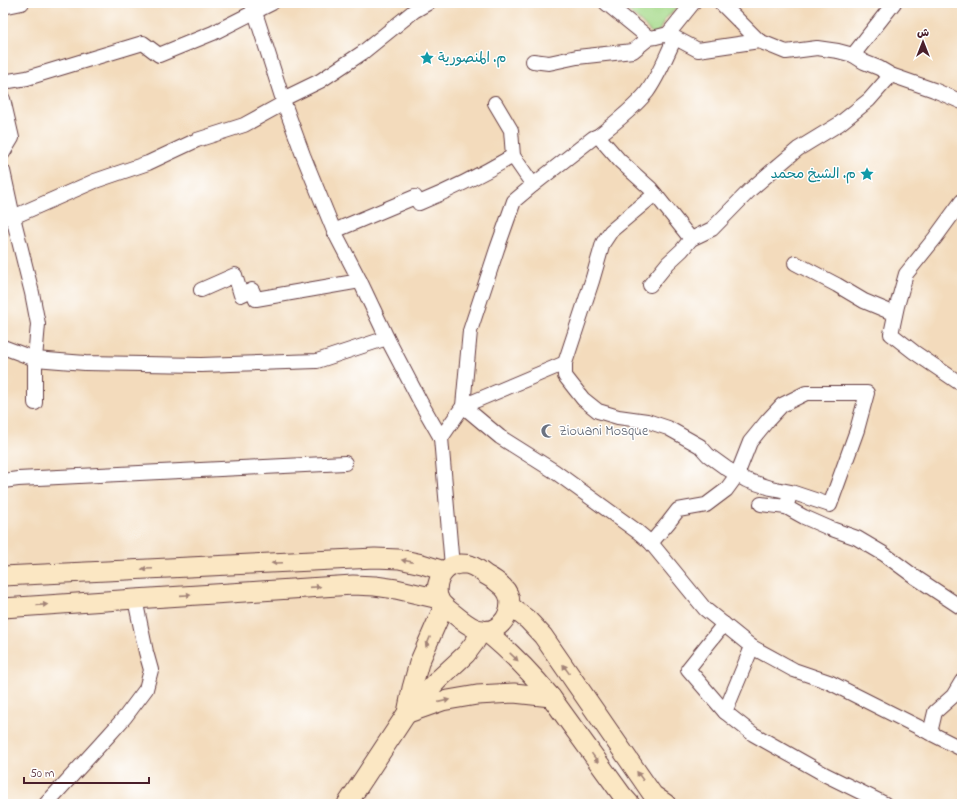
<svg xmlns="http://www.w3.org/2000/svg" width="965" height="807" font-family="'Indie Flower','Playpen Sans Arabic',sans-serif">
<rect width="100%" height="100%" fill="#fff"/>
<filter id="ink" filterUnits="userSpaceOnUse"><feTurbulence type="fractalNoise" baseFrequency=".025" numOctaves="2"/><feDisplacementMap in="SourceGraphic" scale="8" xChannelSelector="R" yChannelSelector="G"/><feConvolveMatrix kernelMatrix="1 2 1 2 8 2 1 2 1" color-interpolation-filters="sRGB"/></filter>
<filter id="wash" filterUnits="userSpaceOnUse"><feTurbulence type="fractalNoise" baseFrequency=".012" numOctaves="4" result="noise"/><feDisplacementMap in="SourceGraphic" scale="16" xChannelSelector="R" yChannelSelector="G"/><feGaussianBlur stdDeviation="0.9" result="paint"/><feColorMatrix in="noise" values="0 0 0 0 0 0 0 0 0 0 0 0 0 0 0 0 0 1.4 0 .05"/><feComposite in="paint" operator="in"/></filter>
<g filter="url(#wash)">
<rect width="100%" height="100%" fill="#f3dbbc"/>
<polygon fill="#a6da8a" stroke="#787c5a" points="621,3 682,3 665,19 656,37"/>
</g>
<g filter="url(#ink)">
<g fill="none" stroke-linecap="round" stroke-linejoin="round">
<defs>
<g id="street">
<polyline points="252,3 284,103 303,155 334,231 360,281 387,338 421,403 441,438 463,406 470,331 497,249 514,201 533,185"/>
<polyline points="606,3 649,38 656,37 668,34 693,3"/>
<polyline points="721,3 759,41"/>
<polyline points="3,7 22,3"/>
<polyline points="668,34 698,50 759,41 786,52 817,48 838,51 853,55 864,62 879,68 891,75 934,90 962,102"/>
<polyline points="853,55 894,3"/>
<polyline points="533,61 549,63 577,57 633,51 649,38"/>
<polyline points="3,82 27,78 143,43 159,55 213,33 272,3"/>
<polyline points="3,99 12,138 3,153"/>
<polyline points="283,99 320,81 362,53 414,11 428,3"/>
<path d="M495,103L511,130L513,156L533,185L593,138L598,136C615,123 633,109 647,92C658,77 665,59 673,42L668,34"/>
<polyline points="598,136 620,161 651,189 691,239 712,229 750,190 772,171 798,149 839,124 869,100 891,75"/>
<polyline points="3,171 13,217 32,293 38,324 35,359 35,403"/>
<polyline points="962,201 935,238 906,274 897,306 891,334 914,352 958,382 962,383"/>
<polyline points="3,218 13,217 95,181 148,163 197,140 244,125 284,103"/>
<path d="M334,231L415,197L419,203C451,190 482,174 513,156"/>
<polyline points="795,263 837,285 864,301 895,314"/>
<polyline points="650,285 668,263 682,250 691,239"/>
<polyline points="201,290 235,275 241,295 252,290 256,299 360,281"/>
<polyline points="3,347 35,359 85,363 201,365 317,361 387,338"/>
<polyline points="565,363 463,406 500,437 554,471 638,532 651,543 705,609 752,647 794,670 829,682 962,749"/>
<polyline points="441,438 452,566"/>
<polyline points="3,481 18,479 345,463"/>
<polyline points="761,504 786,507 789,498"/>
<polyline points="786,507 804,517 829,528 857,538 884,554 915,577 962,608"/>
<polyline points="651,543 668,523 678,510 706,505 726,490 737,475 750,442 768,420 782,405 806,393 867,393 857,430 830,505 791,492 771,488 746,480 726,468 708,455 700,446 668,428 647,421 618,417 598,411 583,399 565,376 565,363 592,281 603,243 611,231 655,194"/>
<polyline points="724,624 688,669 725,712 753,734 826,775 885,804"/>
<polyline points="725,712 752,647"/>
<polyline points="930,733 935,712 953,696 962,681"/>
<polyline points="46,804 109,735 125,717 146,689 151,670 146,652 135,599"/>
</g>
<g id="secondary">
<path d="M461,564C464,564 468,564 470,565C476,567 481,571 486,575C492,578 498,582 503,587C515,599 510,618 497,627C482,637 466,624 454,614C449,610 442,606 439,599C434,587 440,571 452,566C455,565 458,564 461,564Z"/>
<polyline points="3,576 375,558 399,559 422,564 444,571"/>
<polyline points="510,606 528,620 543,636 653,795 666,804"/>
<polyline points="3,608 135,599 353,585 375,586 396,589 439,599"/>
<path d="M485,631C510,651 531,673 551,697L622,795L630,804"/>
<polyline points="407,713 412,688 419,663 444,606"/>
<polyline points="408,713 442,701 477,695 514,693 551,697"/>
<polyline points="347,804 407,713 439,679 466,654 475,642 482,630"/>
</g>
</defs>
<use href="#street" stroke="#633b41" stroke-width="16"/>
<use href="#secondary" stroke="#633b41" stroke-width="21"/>
<use href="#street" stroke="#fff" stroke-width="14"/>
<use href="#secondary" stroke="#fbe7c3" stroke-width="19"/>
</g>
<defs><path id="oneway-solid" d="M-6-.8H1V-3.2L6.5 0L1 3.2V.8H-6Z"/></defs>
<g fill="#a28377">
<use href="#oneway-solid" transform="translate(407 561) rotate(-169)"/>
<use href="#oneway-solid" transform="translate(277 563) rotate(177)"/>
<use href="#oneway-solid" transform="translate(147 569) rotate(177)"/>
<use href="#oneway-solid" transform="translate(315 587) rotate(-4)"/>
<use href="#oneway-solid" transform="translate(186 595) rotate(-4)"/>
<use href="#oneway-solid" transform="translate(42 605) rotate(-4)"/>
<use href="#oneway-solid" transform="translate(428 642) rotate(113)"/>
<use href="#oneway-solid" transform="translate(514 657) rotate(44)"/>
<use href="#oneway-solid" transform="translate(566 669) rotate(-125)"/>
<use href="#oneway-solid" transform="translate(444 701) rotate(-13)"/>
<use href="#oneway-solid" transform="translate(595 758) rotate(54)"/>
<use href="#oneway-solid" transform="translate(640 776) rotate(-125)"/>
</g>
</g>
<defs>
<symbol id="sight-bare" viewBox="-9 -9 18 18"><path d="M0-6L1.8-2.2L6-1.7L2.9 1.2L3.7 5.4L0 3.3L-3.7 5.4L-2.9 1.2L-6-1.7L-1.8-2.2Z" fill="#0f9aa8" stroke="#fff" stroke-width="2.5" paint-order="stroke"/></symbol>
<symbol id="mosque-bare" viewBox="-9 -9 18 18"><path d="M3.5-4.9A6 6 0 1 0 3.5 4.9A5 5 0 1 1 3.5-4.9Z" fill="#6b7280" stroke="#fff" stroke-width="2.5" paint-order="stroke"/></symbol>
</defs>
<g fill-rule="evenodd">
<use href="#sight-bare" x="417" y="48" width="20" height="20"/>
<use href="#sight-bare" x="857" y="164" width="20" height="20"/>
<use href="#mosque-bare" x="538" y="421" width="20" height="20"/>
</g>
<g text-anchor="middle" dominant-baseline="central" stroke-width="3" stroke-linejoin="round" paint-order="stroke">
<g font-size="14" fill="#0d838f" stroke="#fff" text-anchor="start">
<text x="438" y="58">م. المنصورية</text>
<text x="856" y="174" text-anchor="end">م. الشيخ محمد</text>
</g>
<g font-size="14" fill="#5b616d" stroke="#fff" text-anchor="start">
<text x="559" y="431">Ziouani Mosque</text>
</g>
</g>
<rect width="965" height="807" fill="none" stroke="#fff" stroke-width="16"/>
<g transform="translate(923 42)" stroke="#ffffff" stroke-width="3" paint-order="stroke">
<path d="M0-3L7 15L0 10L-7 15Z" fill="#4a1f2b"/>
<text y="-6" font-size="11" font-weight="bold" text-anchor="middle" fill="#4a1f2b">ش</text>
</g>
<path d="M24 777v6h125v-6" fill="none" stroke="#4a1f2b" stroke-width="2"/>
<text x="30" y="777" font-size="12" fill="#4a1f2b" stroke="#ffffff" stroke-width="3" paint-order="stroke">50 m</text>
</svg>
